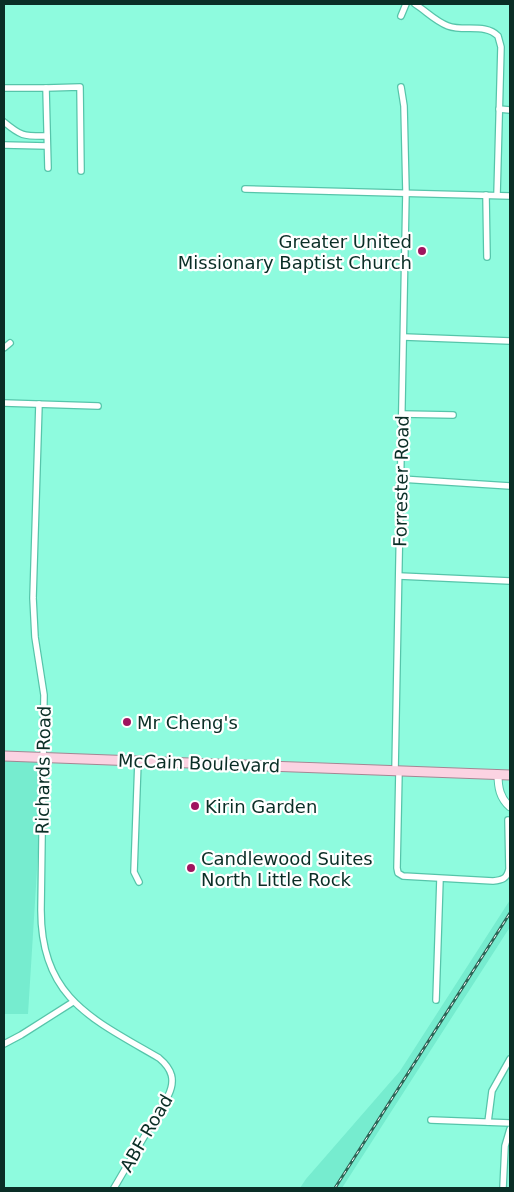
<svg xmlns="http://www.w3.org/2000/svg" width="514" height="1192" font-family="'DejaVu Sans',sans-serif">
<rect width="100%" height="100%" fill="#8efbde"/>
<g fill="#76eccf">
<polygon points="4,755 44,757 28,1014 4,1014"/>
<polygon points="510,900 510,927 342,1188 300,1188 306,1179 400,1071"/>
</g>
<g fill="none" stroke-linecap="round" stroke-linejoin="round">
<defs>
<g id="minor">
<path d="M415,4C426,11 435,21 448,26C464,32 485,23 498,36L501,47L497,195"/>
<polyline points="401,16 406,4"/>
<polyline points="4,88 46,88 48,168"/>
<polyline points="46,88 80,87 81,171"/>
<polyline points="499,109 510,110"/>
<path d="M4,122C22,137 24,136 47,136"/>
<polyline points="4,145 47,146"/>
<polyline points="245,189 510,196"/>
<polyline points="486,195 487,257"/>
<polyline points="404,337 510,341"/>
<polyline points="4,348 10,343"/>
<polyline points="4,403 98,406"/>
<path d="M39,404L33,598L35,637L44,695L41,910C41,998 92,1019 159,1058C172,1069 176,1080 168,1096L114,1188"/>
<polyline points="402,414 453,415"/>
<polyline points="401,479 510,486"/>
<polyline points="399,576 510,581"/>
<polyline points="138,761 134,872 139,882"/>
<polyline points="395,771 406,192 404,106 401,87"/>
<path d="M399,771L397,868L398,873L403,876L493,881C502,880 507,879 509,869L508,820"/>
<polyline points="436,1000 440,879"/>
<polyline points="4,1044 21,1035 73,1002"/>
<polyline points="431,1120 510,1123"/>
<polyline points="488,1122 492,1091 510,1059"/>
<polyline points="503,1188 505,1146 510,1129"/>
</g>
<path id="tertiary" d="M498,774C498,788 500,798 510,807"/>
<polyline id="primary" points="4,756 510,775"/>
</defs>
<use href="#minor" stroke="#56c5aa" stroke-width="8"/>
<use href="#tertiary" stroke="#56c5aa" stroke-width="9"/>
<use href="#primary" stroke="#a58693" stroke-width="11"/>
<use href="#minor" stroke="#fff" stroke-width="5.5"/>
<use href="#tertiary" stroke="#fff" stroke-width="7"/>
<use href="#primary" stroke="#fbd3e2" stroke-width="9"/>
<defs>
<polyline id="rail" points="335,1188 510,913"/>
</defs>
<use href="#rail" stroke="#2d6456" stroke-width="3"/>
<use href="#rail" stroke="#fff" stroke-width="1" stroke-dasharray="4" stroke-linecap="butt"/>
</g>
<g fill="#a0145f" stroke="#fff" stroke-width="2">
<circle cx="422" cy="251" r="5"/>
<circle cx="127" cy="722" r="5"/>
<circle cx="195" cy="806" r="5"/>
<circle cx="191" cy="868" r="5"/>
</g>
<g text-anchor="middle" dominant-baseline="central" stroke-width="4.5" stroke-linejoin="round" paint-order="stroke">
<g font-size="18" fill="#0a2e26" stroke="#fff" text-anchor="start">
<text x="412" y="241" text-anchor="end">Greater United<tspan x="412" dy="21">Missionary Baptist Church</tspan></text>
<text x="137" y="722">Mr Cheng's</text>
<text x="205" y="806">Kirin Garden</text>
<text x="201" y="858">Candlewood Suites<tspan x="201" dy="21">North Little Rock</tspan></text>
</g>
<g font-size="18" fill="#0a2e26" stroke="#fff">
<text transform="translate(401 481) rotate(-89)">Forrester Road</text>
<text transform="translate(199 763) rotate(2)">McCain Boulevard</text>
<text transform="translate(43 770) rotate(-89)">Richards Road</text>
<text transform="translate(146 1133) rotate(-60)">ABF Road</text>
</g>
</g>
<rect width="514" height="1192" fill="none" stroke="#0a2e26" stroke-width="10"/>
</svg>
